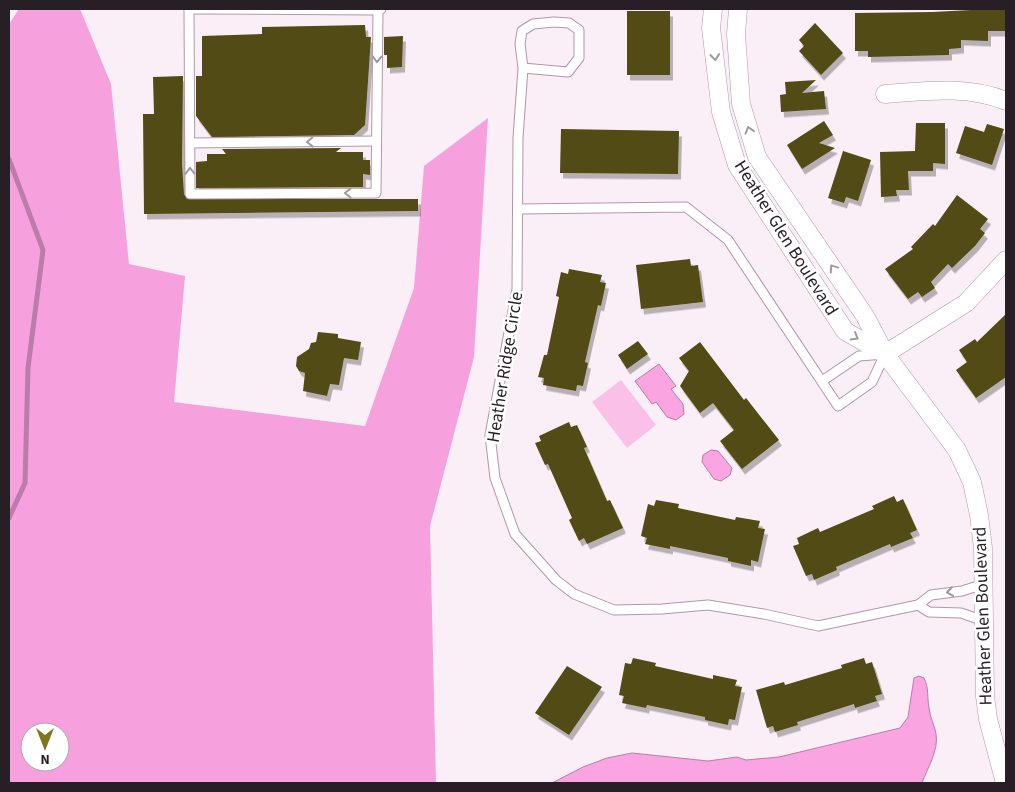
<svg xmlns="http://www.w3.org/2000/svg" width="1015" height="792" font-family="'Source Sans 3',sans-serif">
<defs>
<filter id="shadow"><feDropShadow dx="3" dy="5.5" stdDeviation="0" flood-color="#0004"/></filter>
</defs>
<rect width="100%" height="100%" fill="#fbeff7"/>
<polygon fill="#fbc0e8" points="621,380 656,425 627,448 592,402"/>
<path fill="#f6a1dd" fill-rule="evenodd" d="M19,9H80L111,84L129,264L185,276L174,402L365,426L414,288L424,166L488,118L474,357L430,526L436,783H9V24ZM30,732H60V762H30Z"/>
<g fill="#faa5e1" stroke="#bb7ca9">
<polygon points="659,364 676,386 671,389 683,404 684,414 676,420 667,417 656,402 652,404 635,381"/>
<polygon points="711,450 718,451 732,468 730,475 721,481 714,479 702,462 703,455"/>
<path d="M919,676L924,678C929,688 927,697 929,708C930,718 935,726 936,734C939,750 927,769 922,783H552L583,767L607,758L632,753L708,761L737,757L746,760L779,757L900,728L908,717L914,678Z"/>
</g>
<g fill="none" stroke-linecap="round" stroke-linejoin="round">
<polyline stroke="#bb7ca9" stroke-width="5" points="9,159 43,250 28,368 25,483 9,518"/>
</g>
<g fill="#524b12" filter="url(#shadow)">
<polygon points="971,9 1006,9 1006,31 988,31 988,41 961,40 961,48 949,49 949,55 868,57 868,51 855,51 855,13 932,12 971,10"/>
<rect x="627" y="11" width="43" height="64"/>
<polygon points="815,23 843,53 821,75 799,51 804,46 799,40"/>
<polygon points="365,25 366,37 371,37 365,125 354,135 212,137 196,116 196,76 202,76 202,36 262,34 262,27"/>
<polygon points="403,36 402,67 387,68 387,55 384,55 384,37"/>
<polygon points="183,76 182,164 184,194 187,199 418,199 418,211 144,214 143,114 154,114 153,77"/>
<polygon points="816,80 802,93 824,91 826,109 781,112 780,95 786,94 785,82"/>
<polygon points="824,121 833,135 819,143 835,148 802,169 787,145"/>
<polygon points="916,123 945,123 945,164 933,163 933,171 908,171 909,190 896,190 897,196 881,197 880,152 915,151"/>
<polygon points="987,124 1004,129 992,165 956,153 965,126 984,132"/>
<polygon points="561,129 679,131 678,174 560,173"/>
<polygon points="341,148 336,152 363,152 363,160 370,160 370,175 363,174 363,187 196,188 196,162 207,161 207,154 226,154 222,149"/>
<polygon points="843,151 871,160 858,201 846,197 844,203 828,198"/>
<polygon points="957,195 988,219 980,229 985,233 975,246 952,268 948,264 931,282 935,288 922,297 918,292 908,299 885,269 913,249 911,247 933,224 935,226"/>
<polygon points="690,259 691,266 698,265 703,302 641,309 636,265"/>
<polygon points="569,269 602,275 600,282 606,283 601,306 598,305 585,362 588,363 583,386 577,385 576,391 543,385 544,378 538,377 544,355 547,355 559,297 556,296 561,272 568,274"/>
<polygon points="1006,314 1006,377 976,398 956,370 967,362 959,350 975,339 977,342"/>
<polygon points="318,332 338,334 338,338 361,342 358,360 344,358 339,385 330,384 327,396 303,391 305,373 299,371 296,366 297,357 309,349 311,343 316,342"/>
<polygon points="638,341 648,354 627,369 618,355"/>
<polygon points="700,342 744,400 746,398 779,440 742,469 720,441 734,430 713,403 700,413 680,386 689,371 679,358"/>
<polygon points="569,422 571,427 577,425 587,447 584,448 607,501 610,500 623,528 587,544 584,538 579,541 569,520 572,518 548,464 545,465 535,443 541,441 539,436"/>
<polygon points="894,496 897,502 903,499 917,530 910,533 913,538 891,547 890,544 836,567 837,570 814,580 812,574 806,576 793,546 799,544 797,538 818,528 820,532 874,509 872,506"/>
<polygon points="656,500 679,504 678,508 735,520 736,517 760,521 758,528 765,529 758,562 751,560 751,566 728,561 728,558 670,546 670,549 645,544 647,538 641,536 648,504 654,506"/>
<polygon points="633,658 656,663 655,666 713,679 713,675 737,680 735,686 742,687 735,720 729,719 728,725 705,720 705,717 647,705 646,708 622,703 624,696 619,695 625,663 631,664"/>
<polygon points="864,658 866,664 872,662 882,694 875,696 877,701 855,708 854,704 797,722 798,725 775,732 773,726 767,728 756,690 784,682 785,685 842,668 841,665"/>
<polygon points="567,666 602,687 569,735 535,713"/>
</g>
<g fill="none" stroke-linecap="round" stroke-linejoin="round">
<defs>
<g id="lane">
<polyline points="189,9 190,194 376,193 378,10"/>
<polyline points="189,9 378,10 381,9"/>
<polyline points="523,68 568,72 579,58 579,30 569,23 554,22 533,24 522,31 520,44 523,68 518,138 517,289 490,435 495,478 515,534 556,580 574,594 614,610 662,609 708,605 764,614 818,626 918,605 931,595 962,591 984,584"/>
<polyline points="190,143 376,141"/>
<polyline points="518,209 686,207 728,240 838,406 872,382 885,354 859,356 822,381"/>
<polyline points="918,605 929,612 961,613 984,621"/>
</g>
<g id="street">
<polyline points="713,9 711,28 721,112 737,165 845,331 885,354"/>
<polyline points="738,9 736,34 741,104 757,157 865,316 885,354 957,450 972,482 979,515 983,548 985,696 988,719 1005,783"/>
<path d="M885,94C926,91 967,85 1006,101"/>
<polyline points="885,354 966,303 1006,260"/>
</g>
</defs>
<use href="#lane" stroke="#b296a9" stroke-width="11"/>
<use href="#street" stroke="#b296a9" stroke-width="19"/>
<use href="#lane" stroke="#fff" stroke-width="9"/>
<use href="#street" stroke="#fff" stroke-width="18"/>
</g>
<defs><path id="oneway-chevron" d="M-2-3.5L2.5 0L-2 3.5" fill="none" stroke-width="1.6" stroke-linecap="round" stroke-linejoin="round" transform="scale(1.25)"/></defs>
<g stroke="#9e9a9d">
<use href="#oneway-chevron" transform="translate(715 57) rotate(84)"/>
<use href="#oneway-chevron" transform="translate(377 59) rotate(91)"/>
<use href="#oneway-chevron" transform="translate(749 130) rotate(-107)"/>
<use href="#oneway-chevron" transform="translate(310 142) rotate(179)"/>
<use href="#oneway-chevron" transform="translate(190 171) rotate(-91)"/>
<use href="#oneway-chevron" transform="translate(348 193) rotate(180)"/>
<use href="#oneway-chevron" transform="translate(833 268) rotate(-124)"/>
<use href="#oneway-chevron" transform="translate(855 337) rotate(30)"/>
<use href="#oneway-chevron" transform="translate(950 592) rotate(172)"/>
</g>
<g text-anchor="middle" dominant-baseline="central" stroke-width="5" stroke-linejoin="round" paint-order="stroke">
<g font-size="18" fill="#281e25" stroke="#fff">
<text transform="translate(786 238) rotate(58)">Heather Glen Boulevard</text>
<text transform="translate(505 367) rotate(-81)">Heather Ridge Circle</text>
<text transform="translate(983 616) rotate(-92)">Heather Glen Boulevard</text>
</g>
</g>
<rect width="1015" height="792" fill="none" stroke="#281e25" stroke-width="20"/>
<g transform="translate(45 747) rotate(180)"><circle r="24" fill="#ffffff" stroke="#a9a5a8"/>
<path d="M0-4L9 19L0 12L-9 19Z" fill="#807619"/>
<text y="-8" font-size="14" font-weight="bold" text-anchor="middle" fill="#281e25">N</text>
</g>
</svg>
